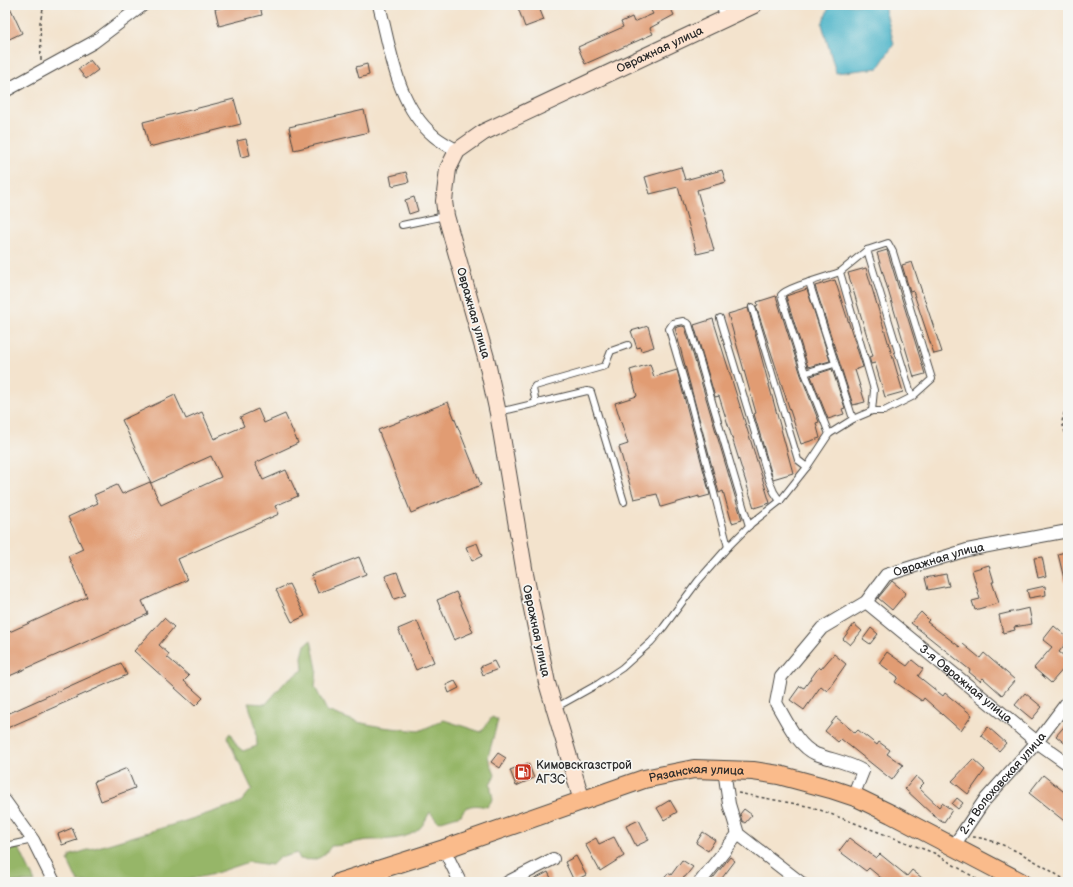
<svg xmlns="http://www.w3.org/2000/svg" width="1073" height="887" font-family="'Balsamiq Sans',sans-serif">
<rect width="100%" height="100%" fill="#f6f6f2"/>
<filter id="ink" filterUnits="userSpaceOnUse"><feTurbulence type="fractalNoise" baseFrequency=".025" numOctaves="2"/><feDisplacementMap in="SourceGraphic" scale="8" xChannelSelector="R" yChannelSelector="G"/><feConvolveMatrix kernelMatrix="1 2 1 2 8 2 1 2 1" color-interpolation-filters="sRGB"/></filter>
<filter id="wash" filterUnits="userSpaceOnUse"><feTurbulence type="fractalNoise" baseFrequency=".012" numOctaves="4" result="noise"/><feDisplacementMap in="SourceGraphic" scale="16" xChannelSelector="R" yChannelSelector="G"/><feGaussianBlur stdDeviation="0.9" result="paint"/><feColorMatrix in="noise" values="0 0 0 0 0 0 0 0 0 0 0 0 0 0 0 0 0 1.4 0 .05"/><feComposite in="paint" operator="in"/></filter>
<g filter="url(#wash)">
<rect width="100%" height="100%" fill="#f3e3cd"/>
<g fill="#96b668" stroke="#60704a">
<path d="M311,640L317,669L315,687L327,711L357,722L382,727L419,731L444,720L481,732L492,717L498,720L488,757L495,775L490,784L493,799L487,807C477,805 466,803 461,815L438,822L430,812C427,817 424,824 420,828C410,839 385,840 372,840C359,840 345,846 331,846C323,859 315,861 300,859L297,853L279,858L272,865L249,862L210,875L176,882H78L68,861L71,855L182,822L240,803L252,789L227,737L230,733L237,746L243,751L257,746L256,727L248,703L266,704L286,681L303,670L302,657L305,645Z"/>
<polygon points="19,848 35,882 5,882 5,851"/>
</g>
<polygon fill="#4ab3c8" stroke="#3a6f7a" points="830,5 884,5 894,44 878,68 836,73 822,24"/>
<g id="blocks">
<g fill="#e19c73">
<polygon points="5,5 9,5 22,33 5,41"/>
<polygon points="232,5 260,5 262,15 219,26 215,9"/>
<polygon points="517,5 538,5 544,20 525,27"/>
<polygon points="648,5 669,5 674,15 650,28 653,34 585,64 578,47 623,27 621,22 632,17 634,22 653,14"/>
<polygon points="90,60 98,70 86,79 78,69"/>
<polygon points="367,64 369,75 359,78 356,67"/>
<polygon points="234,99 241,124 149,147 143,122"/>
<polygon points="364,110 369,132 294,150 289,127"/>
<polygon points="246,139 250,155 241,157 237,141"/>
<polygon points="681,167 685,180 722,170 726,182 697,190 714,250 697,254 678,187 650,194 645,177"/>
<polygon points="406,172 409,182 392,186 390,176"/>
<polygon points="414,197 418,211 409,214 405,200"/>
<polygon points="887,250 925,374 914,377 877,253"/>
<polygon points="912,262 942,352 934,354 913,291 910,292 902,265"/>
<polygon points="866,268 903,392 885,397 875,363 871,364 869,357 873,356 848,273"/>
<polygon points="835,280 863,367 855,370 865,402 853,405 815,286"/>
<polygon points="807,289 830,361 808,367 786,296"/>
<polygon points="776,296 801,375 819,422 816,423 820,438 801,444 756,306 758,305 757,302"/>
<polygon points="748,308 793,473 773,479 754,414 756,413 728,314"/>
<polygon points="713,319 770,503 754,508 719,396 715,397 694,325"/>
<polygon points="648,326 654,347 641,351 640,347 637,348 631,331"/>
<polygon points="682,326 685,327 742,520 732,523 723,491 719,493 675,328"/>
<polygon points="650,364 654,377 677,370 710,495 699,498 699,496 661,507 657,494 634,499 619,447 628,444 615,403 637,396 630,370"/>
<polygon points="832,369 845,408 842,409 844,414 828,419 811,376"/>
<polygon points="175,395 186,419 202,412 214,439 244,426 240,417 258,409 264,423 285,414 298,443 255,463 263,480 286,470 298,496 275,506 279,514 178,559 187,580 142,601 148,614 5,678 5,634 87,597 68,556 83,549 68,517 98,503 94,495 117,485 122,494 150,482 161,505 221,477 211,456 151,483 122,420"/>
<polygon points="448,402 481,485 411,513 378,430"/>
<polygon points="477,543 482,556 472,561 466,547"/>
<polygon points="1068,551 1068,583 1065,583 1058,554"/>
<polygon points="359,557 366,574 318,593 311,575"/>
<polygon points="1042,557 1046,576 1038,578 1034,558"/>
<polygon points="989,565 994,582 992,582 999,603 975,610 972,601 980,599 972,570"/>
<polygon points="397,572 406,595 394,599 385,576"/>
<polygon points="946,574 949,586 928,590 925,578"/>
<polygon points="892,581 906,593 892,610 878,598"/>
<polygon points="289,584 305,616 292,622 276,590"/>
<polygon points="1045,586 1046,595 1029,598 1027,590"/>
<polygon points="456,592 473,632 454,640 437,600"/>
<polygon points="1029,608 1032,624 1014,627 1015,630 1003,633 999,615"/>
<polygon points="921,612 929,620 927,622 960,647 963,644 980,658 984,653 1015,680 1002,695 983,678 980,681 969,672 970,670 911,623"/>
<polygon points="164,618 174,627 159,645 169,654 167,657 189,676 184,681 203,698 195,706 134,651"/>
<polygon points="417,621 434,662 416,670 398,629"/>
<polygon points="854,624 862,631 850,645 843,639"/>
<polygon points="1054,626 1068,638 1068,640 1059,652 1068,659 1068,670 1065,667 1051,683 1034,668 1052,647 1043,640"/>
<polygon points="871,628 878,634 870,644 863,639"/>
<polygon points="887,652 907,666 912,660 923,669 918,676 943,696 945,693 972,715 961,731 924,698 922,701 895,682 898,677 879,663"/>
<polygon points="834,654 846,664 827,691 821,686 804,710 790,700 800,686 804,688 819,667 821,669"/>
<polygon points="494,661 498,669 483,675 480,667"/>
<polygon points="121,663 127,675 5,729 5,715"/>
<polygon points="455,681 459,688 449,693 446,685"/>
<polygon points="1025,693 1042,707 1032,719 1015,705"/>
<polygon points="836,717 855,733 858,730 877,745 879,742 890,750 887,754 903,765 892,780 841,739 838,742 825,731"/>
<polygon points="1068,722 1068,746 1056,736"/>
<polygon points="988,727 1006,743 999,751 981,735"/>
<polygon points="498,753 506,758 500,768 491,762"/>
<polygon points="973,759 985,770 968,794 952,781"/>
<polygon points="528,763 534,778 516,786 510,770"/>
<polygon points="127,768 135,788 101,801 94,782"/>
<polygon points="1043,775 1068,795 1068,824 1029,793"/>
<polygon points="916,776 924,783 919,788 939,807 942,803 952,810 944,822 934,816 905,789"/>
<polygon points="957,798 963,803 958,809 952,804"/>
<polygon points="670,800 677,812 664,820 657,808"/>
<polygon points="744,809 752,815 745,823 742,821 740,814"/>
<polygon points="639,820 649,840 636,846 626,826"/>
<polygon points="72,828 77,840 62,845 58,834"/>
<polygon points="703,832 715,840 708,851 696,843"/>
<polygon points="614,837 624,856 600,871 585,844 596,838 599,844"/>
<polygon points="849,838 876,858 880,854 907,876 912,870 927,882 886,882 869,868 866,871 839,851"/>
<polygon points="576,856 586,875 574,881 565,862"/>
<polygon points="730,857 735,861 719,882 710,882"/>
<polygon points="682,860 693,867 685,877 684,877 681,882 662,882 668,873 671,875"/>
<polygon points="548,872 553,882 529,882"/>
</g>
</g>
</g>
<g filter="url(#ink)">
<use href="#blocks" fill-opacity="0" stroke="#494743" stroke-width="1"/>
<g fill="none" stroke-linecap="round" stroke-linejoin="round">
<defs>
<g id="lane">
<polyline points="720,5 723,18"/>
<polyline points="402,225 445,216"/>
<polyline points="867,250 840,272 874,390 872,411"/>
<polyline points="809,282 853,419"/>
<polyline points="752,307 798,460 807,467"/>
<polyline points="720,318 769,480 774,492 780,501"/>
<polyline points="805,373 834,364"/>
<polyline points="536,403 533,389 535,386 605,366 611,351 628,345"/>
<polyline points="499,412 587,391 591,392 624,502"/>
<path d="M829,434L805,373L781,295C785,288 829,276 840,272"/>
<polyline points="728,547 690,400 669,329 673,323 683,321 689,324 749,526"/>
<polyline points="555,708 598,684 622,668 651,642 663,628 698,581 728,547 752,523 780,501 807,467 829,434 853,419 872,411 884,411 912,397 932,379 893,252 888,243 867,250 912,397"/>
<polyline points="5,846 33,840"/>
<polyline points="380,870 388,882"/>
</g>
<g id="street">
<path d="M379,5C391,50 396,104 434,136C441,142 450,146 457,151"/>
<polyline points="5,91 94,42 143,5"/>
<path id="s1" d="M866,602L1037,742L1068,764"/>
<polyline points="724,770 729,804 738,834 800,882"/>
<path id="s2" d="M853,796L863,771C848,762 832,760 816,754C797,746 786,719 776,703L781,677L822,628L866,602L886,575L967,550L1068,531"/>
<polyline points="5,801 33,840 54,882"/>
<path id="s3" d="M953,847L984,801L1037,742L1068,701"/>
<polyline points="444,849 460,882"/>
<polyline points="508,882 553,859"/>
<polyline points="700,882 738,834"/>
</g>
<g id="secondary">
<path id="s4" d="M582,801L547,683L525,574L498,413L486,358L446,216L444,201L448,169L457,151L484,132L754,5"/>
</g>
<g id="primary">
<path id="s5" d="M340,882L444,849L644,779L694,769L753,771L779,775L831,789L858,798L891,814L1021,882"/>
</g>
</defs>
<use href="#lane" stroke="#494743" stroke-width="8"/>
<use href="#street" stroke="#494743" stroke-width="14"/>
<use href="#secondary" stroke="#494743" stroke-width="18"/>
<use href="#primary" stroke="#494743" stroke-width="20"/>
<g stroke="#494743" stroke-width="1.5" stroke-dasharray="3 3" stroke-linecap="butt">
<polyline points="41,60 40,22 44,5"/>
<polyline points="1068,395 1062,422 1068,443"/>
<polyline points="738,793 812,807 934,853 982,882"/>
<path d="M973,837C1002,839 1044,866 1068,882"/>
</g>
<use href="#lane" stroke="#fff" stroke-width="6"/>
<use href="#street" stroke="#fff" stroke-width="12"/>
<use href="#secondary" stroke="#fde4d1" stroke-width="16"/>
<use href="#primary" stroke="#fabb8b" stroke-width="18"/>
</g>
</g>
<defs>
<symbol id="fuel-square" viewBox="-11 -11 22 22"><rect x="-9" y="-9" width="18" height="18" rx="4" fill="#c8321e" stroke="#f6f6f2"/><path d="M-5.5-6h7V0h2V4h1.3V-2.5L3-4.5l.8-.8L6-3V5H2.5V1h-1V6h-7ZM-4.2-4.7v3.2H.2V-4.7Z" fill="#fff"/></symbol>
</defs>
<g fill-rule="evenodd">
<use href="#fuel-square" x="513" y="762" width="20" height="20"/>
</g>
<g text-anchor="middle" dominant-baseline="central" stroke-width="3.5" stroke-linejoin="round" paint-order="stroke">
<g font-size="12" fill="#2b2b2b" stroke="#f6f6f2">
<text stroke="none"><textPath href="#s4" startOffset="896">Овражная улица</textPath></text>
<text transform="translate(473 313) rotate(74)">Овражная улица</text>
<text stroke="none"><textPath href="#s2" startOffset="373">Овражная улица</textPath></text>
<text transform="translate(536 631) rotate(78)">Овражная улица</text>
<text stroke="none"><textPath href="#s1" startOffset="129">3-я Овражная улица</textPath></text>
<text stroke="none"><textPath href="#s5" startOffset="374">Рязанская улица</textPath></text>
<text stroke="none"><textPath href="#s3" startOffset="81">2-я Волоховская улица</textPath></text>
</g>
<g font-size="12" fill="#2b2b2b" stroke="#f6f6f2" text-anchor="start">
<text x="536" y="765">Кимовскгазстрой<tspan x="536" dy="14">АГЗС</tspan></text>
</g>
</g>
<rect width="1073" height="887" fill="none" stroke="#f6f6f2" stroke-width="20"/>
</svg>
